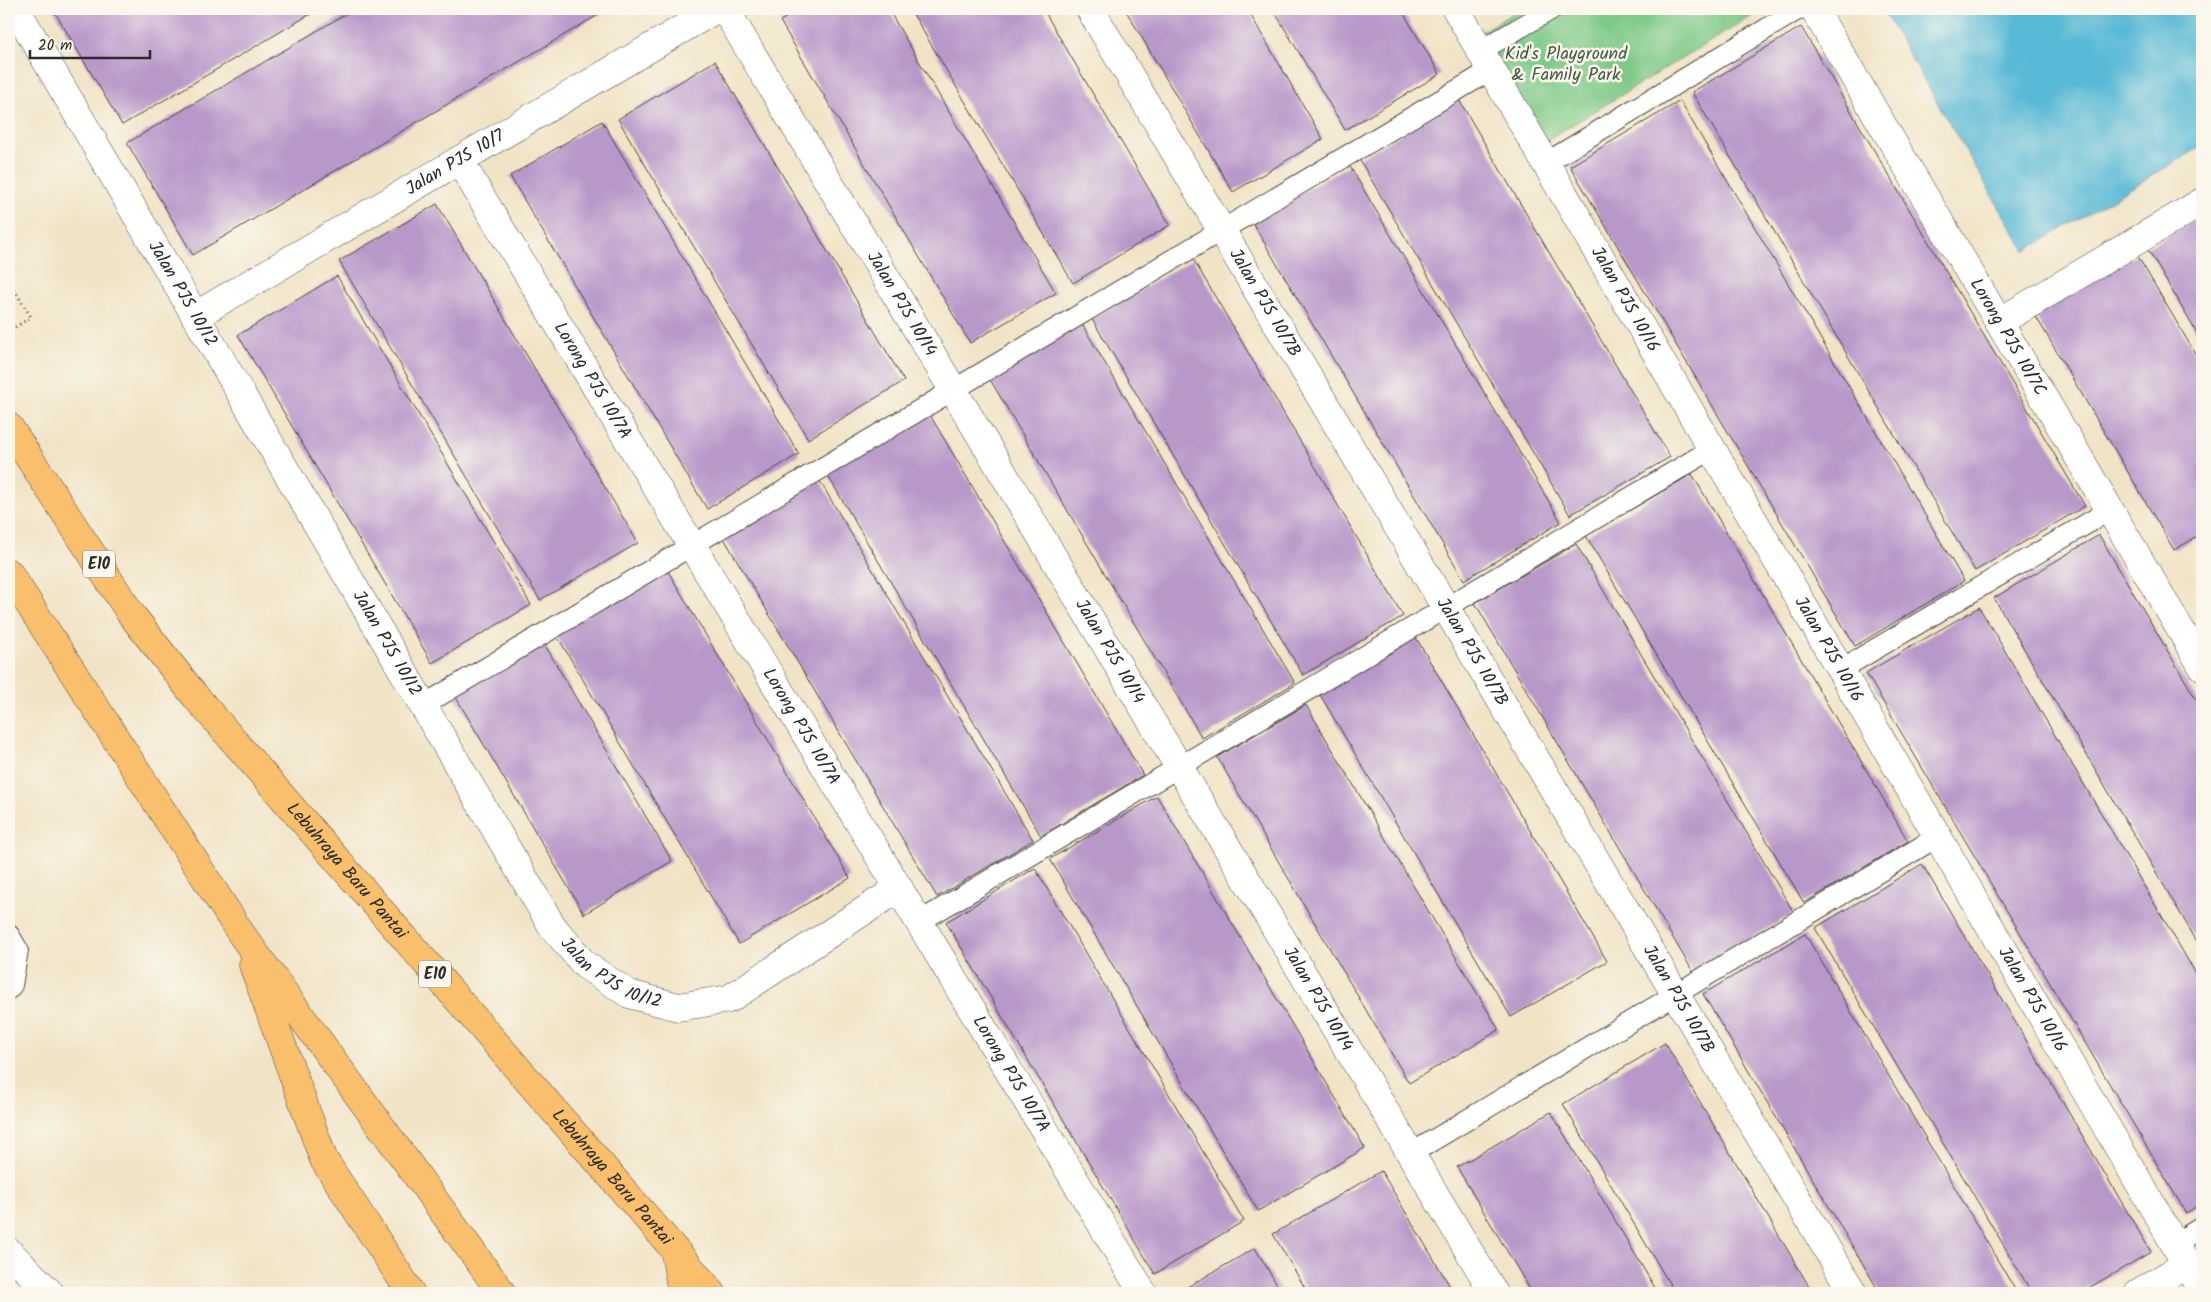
<svg xmlns="http://www.w3.org/2000/svg" width="2211" height="1302" font-family="Kalam,sans-serif">
<rect width="100%" height="100%" fill="#fbf7ec"/>
<filter id="ink" filterUnits="userSpaceOnUse"><feTurbulence type="fractalNoise" baseFrequency=".02" numOctaves="2"/><feDisplacementMap in="SourceGraphic" scale="10" xChannelSelector="R" yChannelSelector="G"/><feConvolveMatrix kernelMatrix="1 2 1 2 8 2 1 2 1" color-interpolation-filters="sRGB"/></filter>
<filter id="wash" filterUnits="userSpaceOnUse"><feTurbulence type="fractalNoise" baseFrequency=".0096" numOctaves="4" result="noise"/><feDisplacementMap in="SourceGraphic" scale="20" xChannelSelector="R" yChannelSelector="G"/><feGaussianBlur stdDeviation="1.12" result="paint"/><feColorMatrix in="noise" values="0 0 0 0 0 0 0 0 0 0 0 0 0 0 0 0 0 1.4 0 .05"/><feComposite in="paint" operator="in"/></filter>
<g filter="url(#wash)">
<rect width="100%" height="100%" fill="#f1e3c6"/>
<polygon fill="#7ec987" stroke="#547a59" points="1520,9 1764,9 1547,140 1481,32"/>
<polygon fill="#58b9d6" stroke="#427280" points="1882,9 2202,9 2202,146 2025,251"/>
<g id="blocks">
<g fill="#b897c9">
<polygon points="53,9 319,9 122,125"/>
<polygon points="354,9 608,9 193,255 127,143"/>
<polygon points="802,9 888,9 1056,293 970,343 780,21"/>
<polygon points="910,9 1043,9 1170,225 1073,283"/>
<polygon points="1125,9 1247,9 1323,139 1233,192"/>
<polygon points="1273,9 1401,9 1440,74 1345,130"/>
<polygon points="1801,27 2085,506 1975,571 1692,92"/>
<polygon points="715,61 904,381 808,439 618,119"/>
<polygon points="1459,100 1670,457 1570,515 1359,159"/>
<polygon points="1680,101 1964,581 1855,646 1570,166"/>
<polygon points="602,121 799,454 707,509 510,176"/>
<polygon points="1349,165 1561,522 1464,580 1252,222"/>
<polygon points="437,204 638,543 540,600 339,261"/>
<polygon points="2202,216 2202,342 2147,248"/>
<polygon points="2137,255 2202,365 2202,534 2174,550 2035,315"/>
<polygon points="1193,259 1403,616 1303,675 1092,319"/>
<polygon points="337,276 531,605 432,663 238,335"/>
<polygon points="1080,321 1295,683 1202,738 988,376"/>
<polygon points="927,410 1143,775 1041,836 825,471"/>
<polygon points="1692,474 1908,841 1804,903 1586,536"/>
<polygon points="818,478 1033,840 937,897 722,535"/>
<polygon points="2099,535 2202,709 2202,950 1994,598"/>
<polygon points="1576,544 1794,913 1693,972 1475,603"/>
<polygon points="666,568 850,878 739,944 556,634"/>
<polygon points="1979,607 2202,984 2202,1203 2186,1213 1866,673"/>
<polygon points="1415,636 1607,961 1511,1017 1319,693"/>
<polygon points="543,642 672,861 584,914 454,694"/>
<polygon points="1306,705 1499,1030 1409,1083 1217,757"/>
<polygon points="1157,796 1365,1148 1258,1211 1050,859"/>
<polygon points="1922,864 2151,1252 2080,1293 2032,1293 1815,928"/>
<polygon points="1035,868 1244,1221 1155,1274 946,922"/>
<polygon points="1805,934 2017,1293 1880,1293 1703,994"/>
<polygon points="1665,1043 1813,1293 1675,1293 1563,1104"/>
<polygon points="1551,1112 1658,1293 1532,1293 1457,1167"/>
<polygon points="1381,1171 1454,1293 1308,1293 1273,1234"/>
<polygon points="1255,1248 1282,1293 1177,1293"/>
</g>
</g>
</g>
<g filter="url(#ink)">
<use href="#blocks" fill-opacity="0" stroke="#494742" stroke-width="1"/>
<g fill="none" stroke-linecap="round" stroke-linejoin="round">
<defs>
<g id="service">
<polyline points="1480,51 1552,9"/>
<polyline points="1546,163 1799,9"/>
<polyline points="1840,670 2110,510"/>
<polyline points="422,706 1491,70"/>
<polyline points="919,922 1712,449"/>
<polyline points="9,935 18,950 12,985 9,989"/>
<polyline points="1412,1153 1937,837"/>
<polyline points="2174,1244 2202,1227"/>
</g>
<g id="minor">
<path id="s1" d="M16,9L552,926L585,965L629,994L678,1007L729,999L899,888"/>
<path id="s2" d="M725,9L1494,1293"/>
<path id="s3" d="M1090,9L1853,1293"/>
<path id="s4" d="M1456,9L2202,1291"/>
<path id="s5" d="M1814,9L2202,666"/>
<path id="s6" d="M459,160L1143,1293"/>
<path id="s7" d="M195,316L716,9"/>
<polyline points="1999,322 2202,202"/>
<polyline points="9,1252 50,1293"/>
<polyline points="2138,1293 2187,1264"/>
</g>
<g id="motorway">
<path id="s8" d="M9,427L131,614L195,696L712,1293"/>
<polyline points="9,573 242,935 502,1293"/>
<polyline points="253,965 324,1160 411,1293"/>
<polyline points="675,1253 682,1293"/>
</g>
</defs>
<use href="#service" stroke="#494742" stroke-width="22"/>
<use href="#minor" stroke="#494742" stroke-width="29"/>
<use href="#motorway" stroke="#494742" stroke-width="29"/>
<polyline stroke="#494742" stroke-width="3" stroke-dasharray="1 4" stroke-linecap="butt" points="9,281 31,317 9,331"/>
<use href="#service" stroke="#fff" stroke-width="20"/>
<use href="#minor" stroke="#fff" stroke-width="28"/>
<use href="#motorway" stroke="#f9bf6d" stroke-width="28"/>
</g>
</g>
<g text-anchor="middle" dominant-baseline="central" stroke-width="5" stroke-linejoin="round" paint-order="stroke">
<g fill="#fbf7ec" stroke="#696865" stroke-width="1">
<rect x="83" y="550.5" width="32" height="27" rx="4"/>
<rect x="419" y="960.5" width="32" height="27" rx="4"/>
</g>
<g font-size="16" font-weight="bold" fill="#2b2b2b">
<text x="99" y="564">E10</text>
<text x="435" y="974">E10</text>
</g>
<g font-size="18" fill="#445a47" stroke="#fbf7ec">
<text x="1566" y="54">Kid's Playground<tspan x="1566" dy="21">&amp; Family Park</tspan></text>
</g>
<g font-size="18" fill="#2b2b2b" stroke="#fbf7ec">
<text stroke="none"><textPath href="#s7" startOffset="302">Jalan PJS 10/7</textPath></text>
<text stroke="none"><textPath href="#s1" startOffset="330">Jalan PJS 10/12</textPath></text>
<text stroke="none"><textPath href="#s4" startOffset="336">Jalan PJS 10/16</textPath></text>
<text stroke="none"><textPath href="#s2" startOffset="344">Jalan PJS 10/14</textPath></text>
<text stroke="none"><textPath href="#s3" startOffset="342">Jalan PJS 10/7B</textPath></text>
<text stroke="none"><textPath href="#s5" startOffset="381">Lorong PJS 10/7C</textPath></text>
<text stroke="none"><textPath href="#s6" startOffset="258">Lorong PJS 10/7A</textPath></text>
<text stroke="none"><textPath href="#s1" startOffset="735">Jalan PJS 10/12</textPath></text>
<text stroke="none"><textPath href="#s4" startOffset="741">Jalan PJS 10/16</textPath></text>
<text stroke="none"><textPath href="#s2" startOffset="749">Jalan PJS 10/14</textPath></text>
<text stroke="none"><textPath href="#s3" startOffset="748">Jalan PJS 10/7B</textPath></text>
<text stroke="none"><textPath href="#s6" startOffset="662">Lorong PJS 10/7A</textPath></text>
<text stroke="none"><textPath href="#s8" startOffset="559">Lebuhraya Baru Pantai</textPath></text>
<text stroke="none"><textPath href="#s1" startOffset="1140">Jalan PJS 10/12</textPath></text>
<text stroke="none"><textPath href="#s2" startOffset="1154">Jalan PJS 10/14</textPath></text>
<text stroke="none"><textPath href="#s3" startOffset="1152">Jalan PJS 10/7B</textPath></text>
<text stroke="none"><textPath href="#s4" startOffset="1146">Jalan PJS 10/16</textPath></text>
<text stroke="none"><textPath href="#s6" startOffset="1068">Lorong PJS 10/7A</textPath></text>
<text stroke="none"><textPath href="#s8" startOffset="964">Lebuhraya Baru Pantai</textPath></text>
</g>
</g>
<rect width="2211" height="1302" fill="none" stroke="#fbf7ec" stroke-width="30"/>
<path d="M30 50v8h120v-8" fill="none" stroke="#2b2b2b" stroke-width="2.5"/>
<text x="38" y="50" font-size="15" fill="#2b2b2b" stroke="#fbf7ec" stroke-width="4" paint-order="stroke">20 m</text>
</svg>
